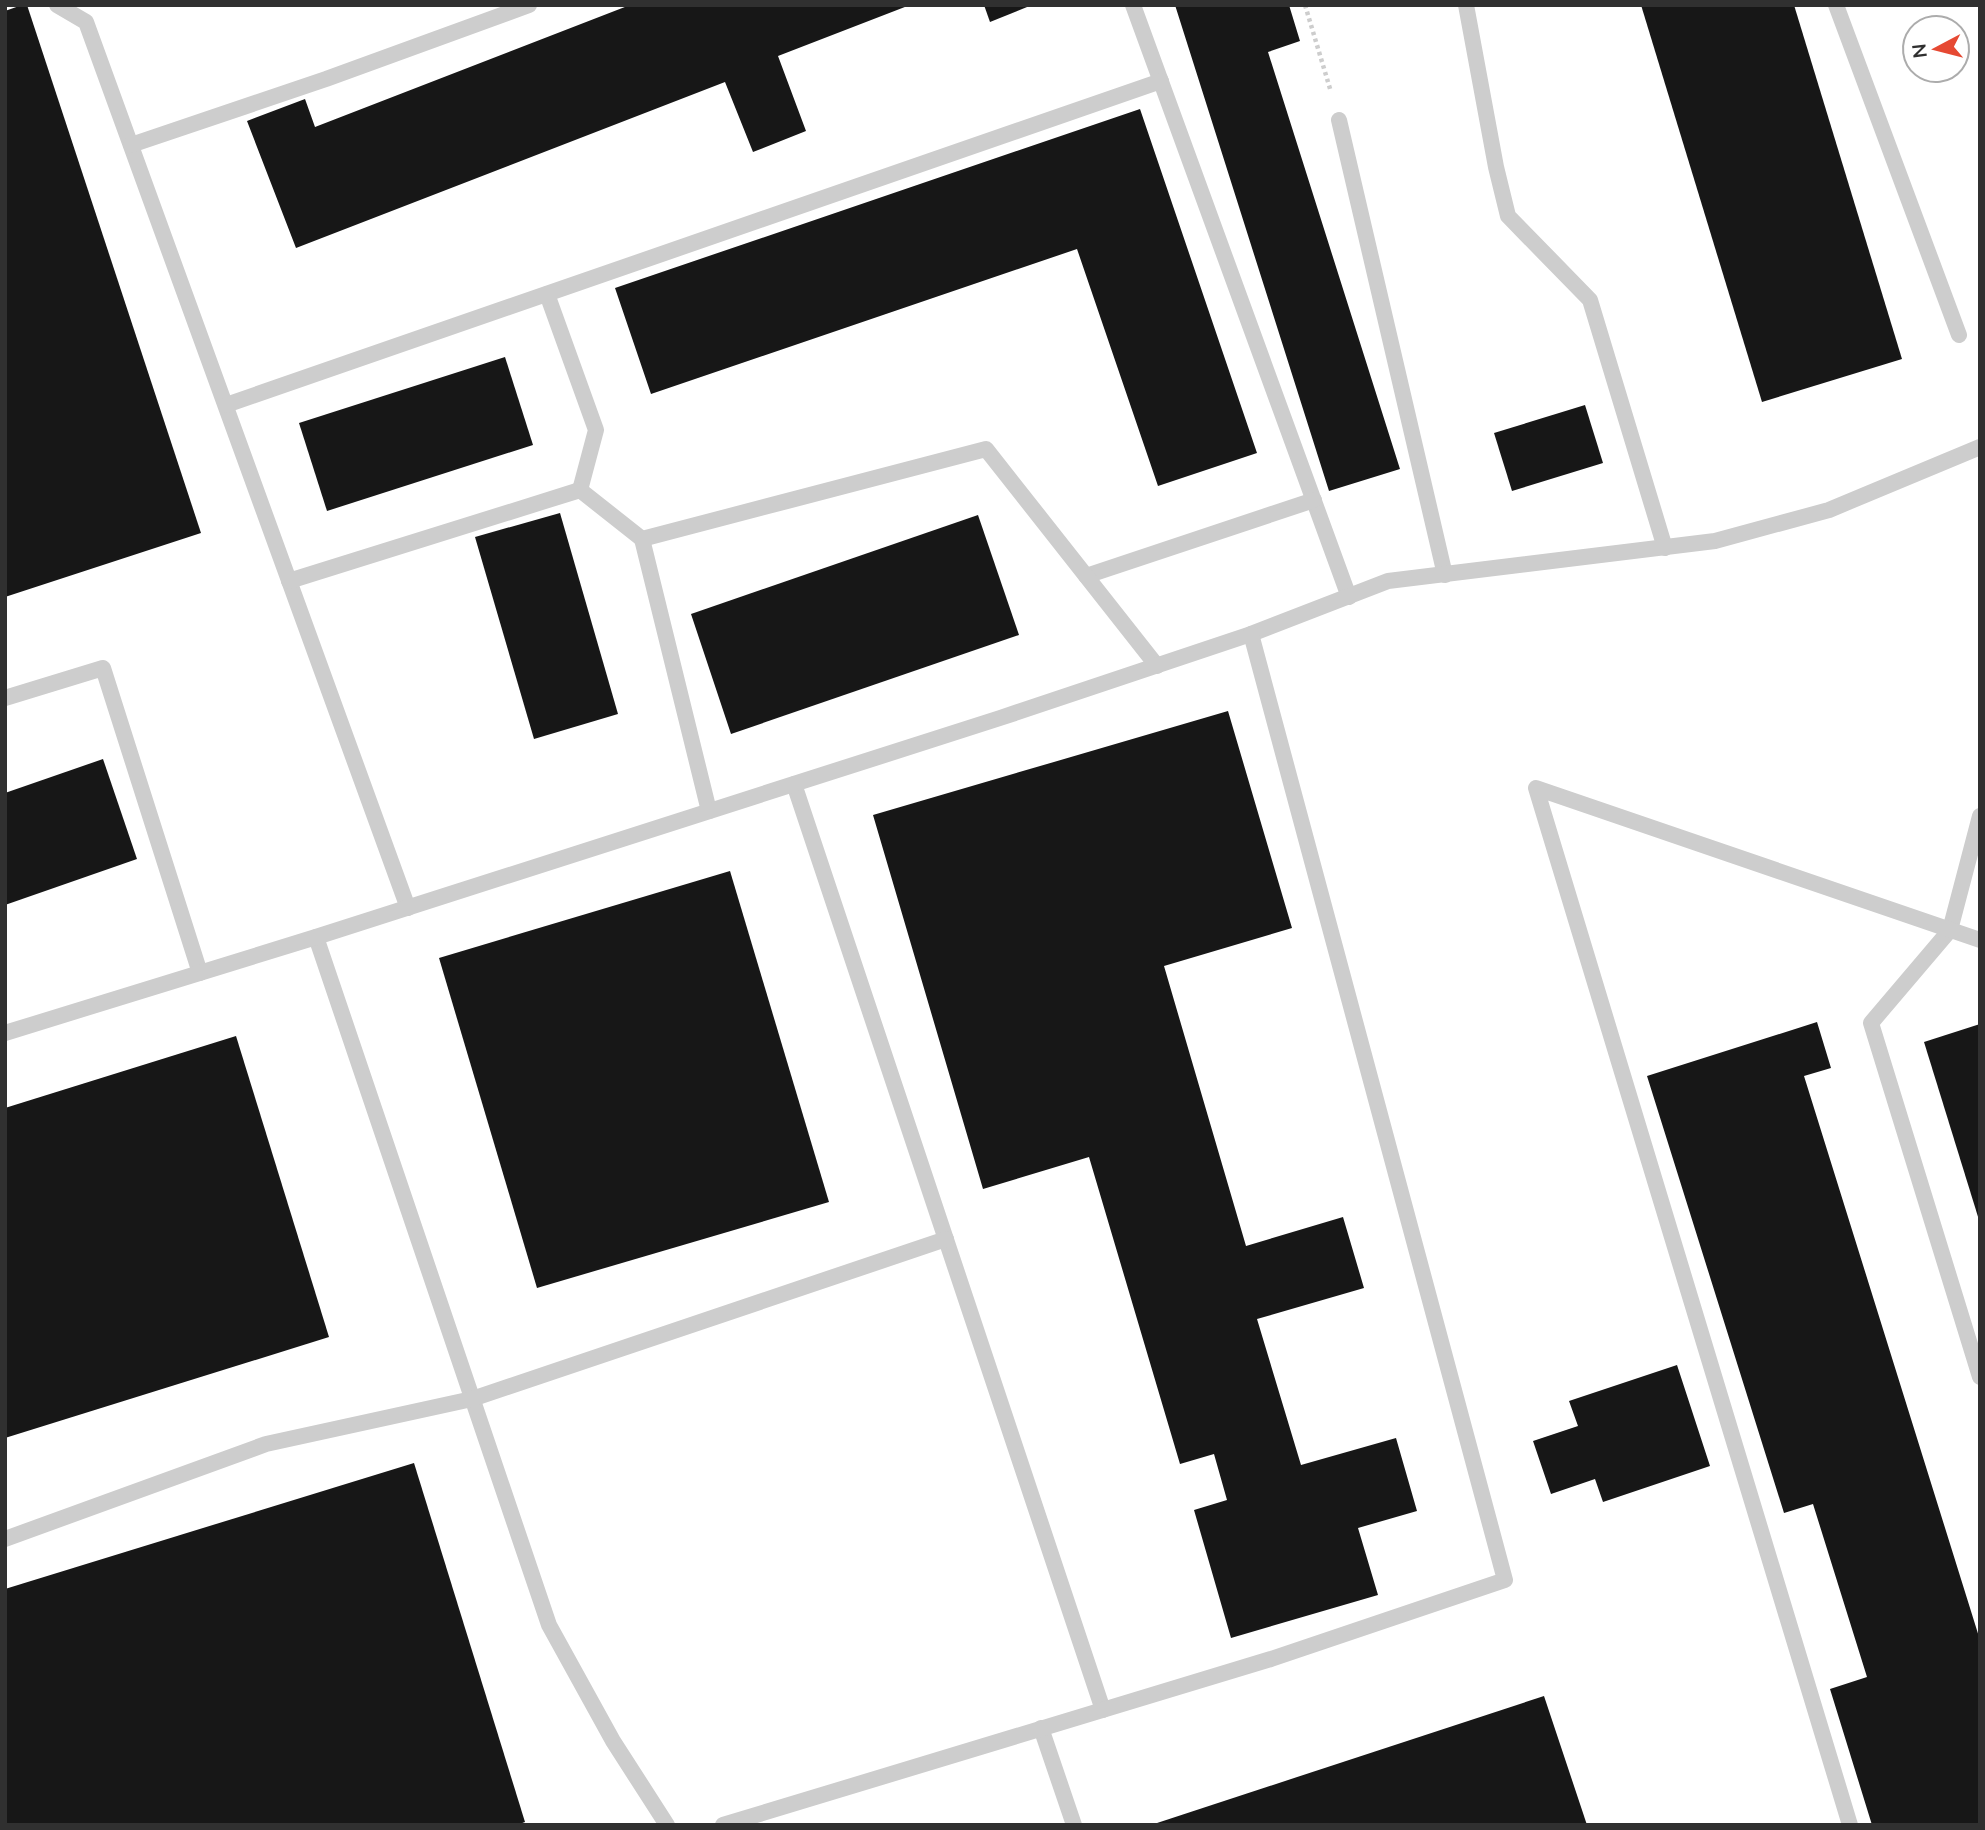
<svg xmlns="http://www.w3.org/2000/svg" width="1985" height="1830" font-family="Mulish,sans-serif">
<rect width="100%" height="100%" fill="#fff"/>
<g fill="#171717">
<polygon points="22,5 27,5 201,533 5,597 5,11"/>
<polygon points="630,5 910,5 778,56 806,131 753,152 725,82 296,248 247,121 305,99 315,127"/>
<polygon points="984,5 1032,5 990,22"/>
<polygon points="1175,5 1289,5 1300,41 1268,52 1400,469 1329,491"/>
<polygon points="1641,5 1794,5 1902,359 1762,402"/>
<polygon points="1140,109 1257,453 1158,486 1077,249 651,394 615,288"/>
<polygon points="505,357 533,445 327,511 299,423"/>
<polygon points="1585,405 1603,463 1512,491 1494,433"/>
<polygon points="560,513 618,714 534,739 475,537"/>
<polygon points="978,515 1019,635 731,734 691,614"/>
<polygon points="1228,711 1292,928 1164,966 1246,1246 1343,1217 1364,1288 1257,1319 1301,1465 1396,1438 1417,1511 1358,1528 1378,1595 1231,1638 1194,1510 1227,1500 1214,1454 1180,1464 1089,1157 983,1189 873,815"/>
<polygon points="103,759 137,859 5,905 5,793"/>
<polygon points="730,871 829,1202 537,1288 439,958"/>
<polygon points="1817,1022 1831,1068 1804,1076 1980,1640 1980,1825 1872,1825 1830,1689 1867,1677 1813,1504 1784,1513 1647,1076"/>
<polygon points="1980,1024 1980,1220 1979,1220 1924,1042"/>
<polygon points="236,1036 329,1337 5,1438 5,1108"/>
<polygon points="1677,1365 1710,1466 1603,1502 1595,1479 1551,1494 1533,1441 1578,1426 1569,1401"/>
<polygon points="414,1463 525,1822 517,1825 5,1825 5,1589"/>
<polygon points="1544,1696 1587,1825 1154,1825 1154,1824"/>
</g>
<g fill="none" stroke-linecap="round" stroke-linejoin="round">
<polyline stroke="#cdcdcd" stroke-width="4.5" stroke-dasharray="3.5 3.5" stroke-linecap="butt" points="1305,5 1331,92"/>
<g stroke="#cdcdcd" stroke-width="16">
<polyline points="57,5 86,22 408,908"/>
<polyline points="1133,5 1349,597"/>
<polyline points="1466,5 1496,167 1508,216 1590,300 1665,548"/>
<polyline points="1836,5 1959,335"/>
<polyline points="1339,120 1445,575"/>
<polyline points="131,145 326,79 529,5"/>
<polyline points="547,294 596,430 580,490"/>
<polyline points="226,405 1161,81"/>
<polyline points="1086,576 1314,500"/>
<polyline points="289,581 580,490 642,539"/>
<polyline points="5,698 103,668 200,973"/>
<polyline points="794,784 1103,1710"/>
<polyline points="709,811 642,539 986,449 1157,666"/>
<polyline points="1980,816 1950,930 1871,1023 1980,1377"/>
<polyline points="316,937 549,1625 613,1741 667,1825"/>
<polyline points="5,1033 316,937 1000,718 1251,634 1388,581 1715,541 1829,510 1980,447"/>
<polyline points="5,1539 266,1444 472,1399 946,1239"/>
<polyline points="1041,1728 1074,1825"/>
<polyline points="723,1825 1271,1659 1505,1580 1251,634"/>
<polyline points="1850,1825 1536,788 1980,940"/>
</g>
</g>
<rect width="1985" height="1830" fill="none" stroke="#303030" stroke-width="14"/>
<g transform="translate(1936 49) rotate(263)"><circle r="33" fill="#ffffff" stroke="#acacac" stroke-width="2"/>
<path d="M0-5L12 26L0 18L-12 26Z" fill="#e64933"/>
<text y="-10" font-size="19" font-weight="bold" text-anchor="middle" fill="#303030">N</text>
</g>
</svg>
